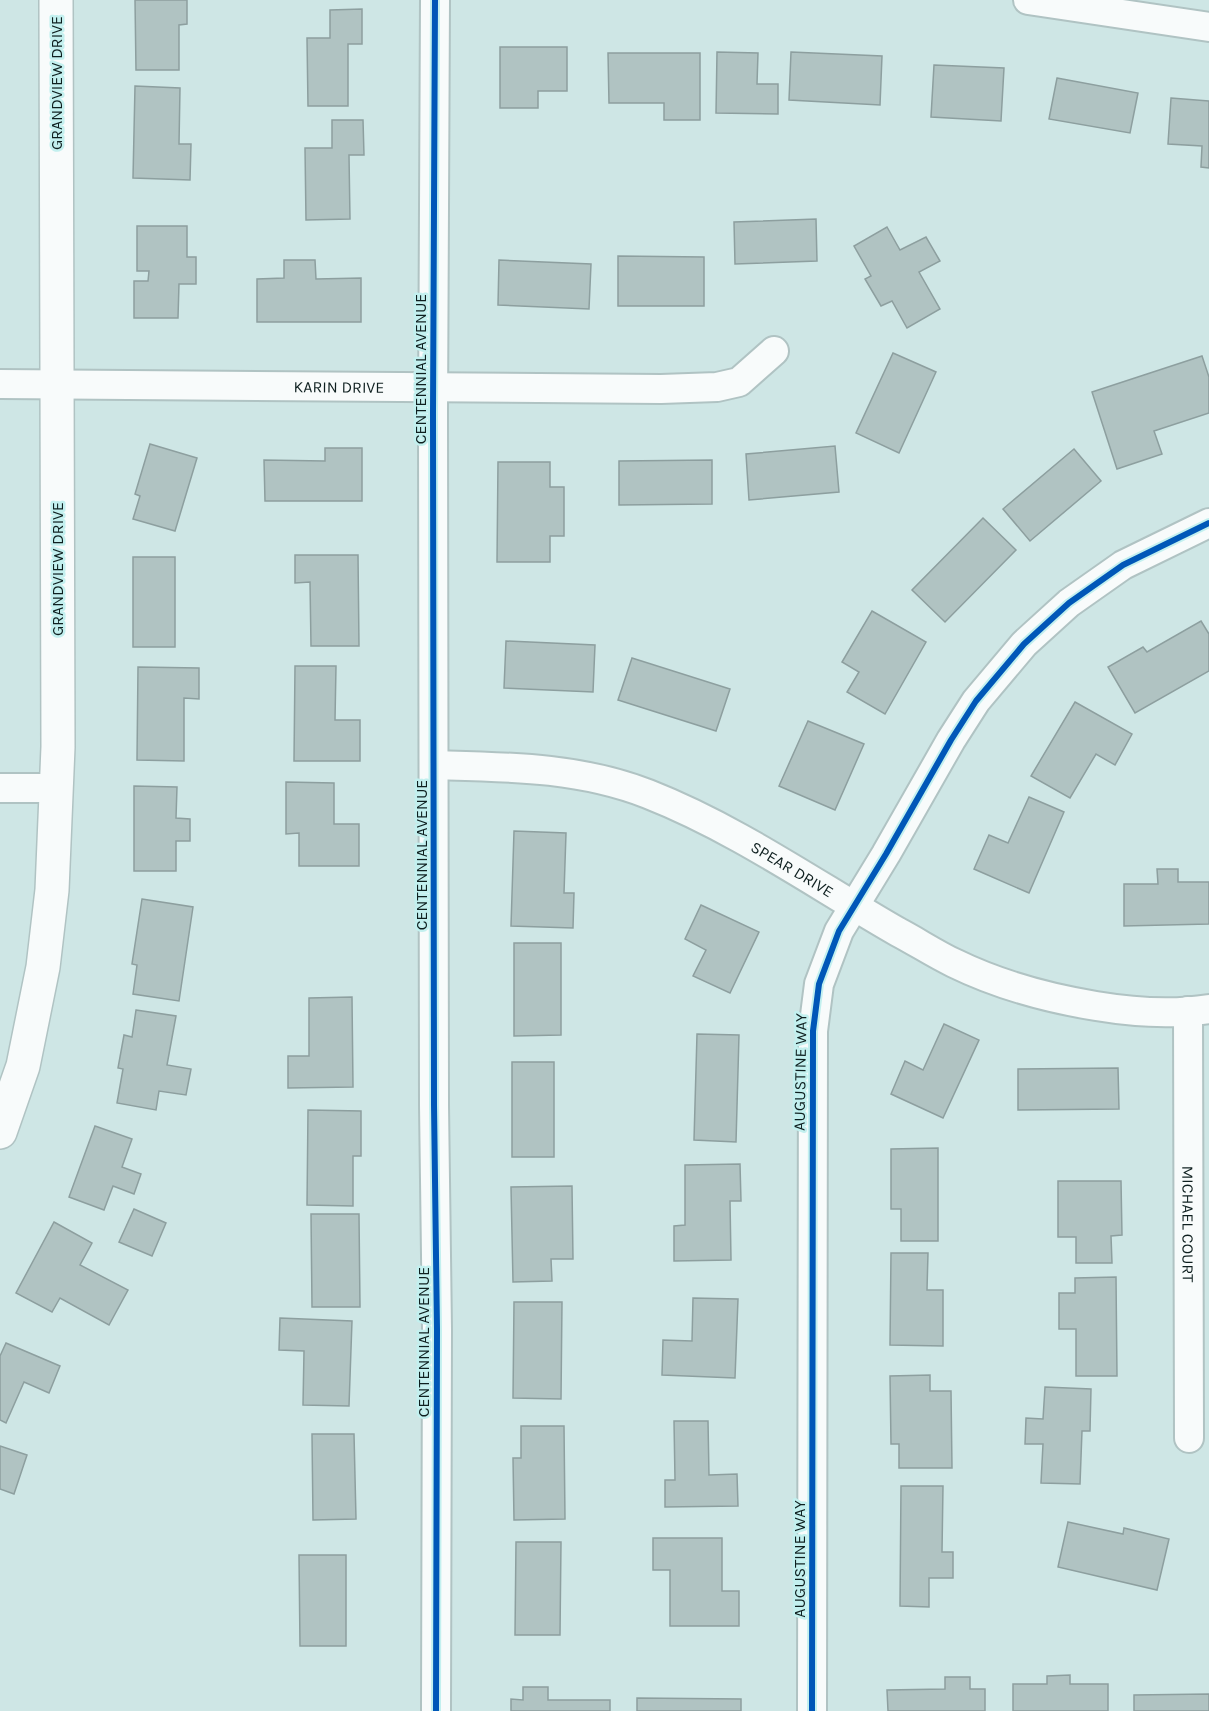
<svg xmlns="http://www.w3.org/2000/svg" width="1209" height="1711" font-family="Karla,sans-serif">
<rect width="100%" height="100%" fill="#cee6e5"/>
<g fill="#b0c3c2" stroke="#8d9f9f" stroke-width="1.5">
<polygon points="135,0 187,0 187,24 179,25 179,70 136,70"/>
<polygon points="362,9 362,44 348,44 348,106 308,106 307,38 330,38 330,10"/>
<polygon points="500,47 567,47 567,91 538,91 538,108 500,108"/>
<polygon points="717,52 758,53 757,84 778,84 778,114 716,113"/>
<polygon points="791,52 882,56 880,105 789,100"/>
<polygon points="608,53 700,53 700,120 664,120 664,103 609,103"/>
<polygon points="934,65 1004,68 1001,121 931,117"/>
<polygon points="1057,78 1138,93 1130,133 1049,119"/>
<polygon points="135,86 180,88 179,144 191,144 190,180 133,178"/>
<polygon points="1171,98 1209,101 1209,168 1201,167 1202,146 1168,144"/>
<polygon points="332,120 363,120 364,155 349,155 350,219 306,220 305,148 332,148"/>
<polygon points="816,219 817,261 735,264 734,222"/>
<polygon points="137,226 187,226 187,257 196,257 196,284 179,284 178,318 134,318 134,281 148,281 149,271 137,271"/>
<polygon points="887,227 900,250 926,237 940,261 919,272 940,309 907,328 892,301 881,306 865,279 871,276 854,246"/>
<polygon points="618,256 704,257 704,306 618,306"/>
<polygon points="284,260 315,260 316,279 361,278 361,322 257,322 257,279 284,278"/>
<polygon points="499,260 591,264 589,309 498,305"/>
<polygon points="893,353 936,372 899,453 856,433"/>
<polygon points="1202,356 1209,377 1209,413 1154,431 1162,454 1117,469 1092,392"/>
<polygon points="150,444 197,458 175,531 133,519 140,496 135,494"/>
<polygon points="835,446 839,492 749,500 746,454"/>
<polygon points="325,448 362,448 362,501 265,501 264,460 325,461"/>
<polygon points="1074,449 1101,481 1030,541 1003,509"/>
<polygon points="712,460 712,504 619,505 619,461"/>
<polygon points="498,462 550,462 550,487 564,487 564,536 550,536 550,562 497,562"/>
<polygon points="983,518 1016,550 945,622 912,590"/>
<polygon points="295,555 358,555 359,646 311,646 310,582 295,583"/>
<rect x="133" y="557" width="42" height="90"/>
<polygon points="872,611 926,642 885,714 847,692 859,672 842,662"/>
<polygon points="1201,621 1209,634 1209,671 1135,713 1108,667 1143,647 1147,652"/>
<polygon points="506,641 595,645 593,692 504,688"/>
<polygon points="632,658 730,689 716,731 618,700"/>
<polygon points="295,666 336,666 335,720 360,720 360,761 294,761"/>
<polygon points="138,667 199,668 199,699 184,698 184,761 137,760"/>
<polygon points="1075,702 1132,734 1115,765 1096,754 1070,798 1031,776"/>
<polygon points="808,721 864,744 835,810 779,786"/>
<polygon points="286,782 334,783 334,824 359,824 359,866 299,866 299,833 286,834"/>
<polygon points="134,786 177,787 176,818 190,819 190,841 176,841 176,871 134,871"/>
<polygon points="1029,797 1064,812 1029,893 974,869 989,835 1008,843"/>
<polygon points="514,831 566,833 564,893 574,893 573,928 511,926"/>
<polygon points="1157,869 1178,869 1178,882 1209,882 1209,924 1124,926 1124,884 1158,884"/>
<polygon points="142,899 193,907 179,1001 133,994 137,965 132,964"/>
<polygon points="701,905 759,932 730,993 693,976 706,950 685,939"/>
<polygon points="514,943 561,943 561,1035 514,1036"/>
<polygon points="352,997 353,1087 288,1088 288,1056 309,1056 309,998"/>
<polygon points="136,1010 176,1016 167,1065 191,1069 186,1095 159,1091 156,1110 117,1103 123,1069 118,1068 124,1035 132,1037"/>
<polygon points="944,1024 979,1040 943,1118 891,1094 905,1061 923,1070"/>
<polygon points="697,1034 739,1035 736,1142 694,1140"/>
<rect x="512" y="1062" width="42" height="95"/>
<polygon points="1118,1068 1119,1109 1018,1110 1018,1069"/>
<polygon points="308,1110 361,1111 361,1156 353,1156 353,1206 307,1205"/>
<polygon points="95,1126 132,1139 122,1167 141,1174 134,1194 113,1186 104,1210 69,1197"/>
<polygon points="938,1148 938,1241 901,1241 901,1209 891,1209 891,1149"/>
<polygon points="740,1164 741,1201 730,1201 731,1260 674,1261 674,1226 685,1225 685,1165"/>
<polygon points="1058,1181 1121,1181 1122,1235 1111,1236 1112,1263 1076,1263 1076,1237 1058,1237"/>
<polygon points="572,1186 573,1259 551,1259 552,1281 513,1282 511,1187"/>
<polygon points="134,1209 166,1223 152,1256 119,1242"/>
<polygon points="311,1214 359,1214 360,1307 312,1307"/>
<polygon points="54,1222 92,1243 80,1265 128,1290 109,1325 60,1298 52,1312 16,1293"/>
<polygon points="891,1253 928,1253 927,1290 943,1290 943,1346 890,1345"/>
<polygon points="1116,1277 1117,1376 1076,1376 1076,1329 1059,1329 1059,1293 1075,1293 1075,1278"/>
<polygon points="693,1298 738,1299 735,1378 662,1375 663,1340 692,1341"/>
<polygon points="514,1302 562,1302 561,1399 513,1398"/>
<polygon points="280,1318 352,1321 349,1406 303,1405 304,1351 279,1350"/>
<polygon points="6,1343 60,1366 49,1393 24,1382 6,1423 0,1420 0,1356"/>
<polygon points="930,1375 930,1391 951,1391 952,1468 899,1468 899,1444 891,1444 890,1376"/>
<polygon points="1045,1387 1091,1389 1090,1431 1082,1431 1080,1484 1041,1483 1043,1444 1025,1444 1026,1418 1043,1419"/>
<polygon points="674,1421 708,1421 709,1475 737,1474 738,1506 665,1507 665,1480 675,1480"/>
<polygon points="521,1426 564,1426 565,1519 514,1520 513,1458 521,1458"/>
<polygon points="312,1434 354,1434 356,1519 313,1520"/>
<polygon points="0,1446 27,1455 14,1494 0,1489"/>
<polygon points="901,1486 943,1486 942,1552 953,1552 953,1578 929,1578 929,1607 900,1606"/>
<polygon points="1068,1522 1123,1534 1124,1528 1169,1539 1157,1590 1058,1567"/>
<polygon points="653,1538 722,1538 722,1591 739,1591 739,1626 670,1626 670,1570 653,1570"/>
<polygon points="516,1542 561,1542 560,1635 515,1635"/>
<polygon points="299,1555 346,1555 346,1646 300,1646"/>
<polygon points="1070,1675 1070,1684 1108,1684 1108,1711 1013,1711 1013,1684 1047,1684 1047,1676"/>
<polygon points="945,1677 970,1677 970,1689 985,1689 985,1711 888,1711 887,1690 945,1689"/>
<polygon points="523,1687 548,1687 548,1700 610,1700 610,1711 511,1711 511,1699 523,1700"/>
<polygon points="1209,1694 1209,1711 1134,1711 1134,1695"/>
<polygon points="637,1698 741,1699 741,1711 637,1711"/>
</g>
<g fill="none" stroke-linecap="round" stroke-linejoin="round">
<defs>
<g id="minor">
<polyline points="435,0 433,414 434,1105 437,1330 436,1711"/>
<polyline points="1028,0 1209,27"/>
<path id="s1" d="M0,384L661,389L717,387L739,382L774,351"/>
<path id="s2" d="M434,765C508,767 579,767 648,794C737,829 816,885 898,932C917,942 935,954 954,963C999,985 1047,998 1096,1006C1132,1012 1172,1015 1209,1009"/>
<polyline points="0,788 56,788"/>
<path id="s3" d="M1188,1011L1189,1438"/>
<polyline points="812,1711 813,1031 819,984 839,931 886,854 951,740 976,701 1024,644 1069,603 1123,565 1209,523"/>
</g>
<polyline id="tertiary" points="0,1132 23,1066 43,967 52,890 58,747 56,0"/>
</defs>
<use href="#minor" stroke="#b0c3c3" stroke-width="32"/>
<use href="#tertiary" stroke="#b0c3c3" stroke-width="36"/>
<use href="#minor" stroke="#f8fbfb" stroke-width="28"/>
<use href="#tertiary" stroke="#f8fbfb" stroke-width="33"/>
<defs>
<g id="cycleway">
<polyline points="435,0 433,414 434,1105 437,1330 436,1711"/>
<polyline points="812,1711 813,1031 819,984 839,931 886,854 951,740 976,701 1024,644 1069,603 1123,565 1209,523"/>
</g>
</defs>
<use href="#cycleway" stroke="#c3f0ef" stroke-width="10"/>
<use href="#cycleway" stroke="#0057b8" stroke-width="6"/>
</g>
<g text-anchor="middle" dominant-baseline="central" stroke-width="5" stroke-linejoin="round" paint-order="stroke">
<g font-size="16" fill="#0e1f1f" stroke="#c3f0ef">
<text transform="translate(56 83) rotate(-90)">GRANDVIEW DRIVE</text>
<text transform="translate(420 369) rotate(-90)">CENTENNIAL AVENUE</text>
<text stroke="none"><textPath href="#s1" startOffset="339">KARIN DRIVE</textPath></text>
<text transform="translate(57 569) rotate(-90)">GRANDVIEW DRIVE</text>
<text transform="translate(421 855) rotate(-90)">CENTENNIAL AVENUE</text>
<text stroke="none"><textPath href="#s2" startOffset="380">SPEAR DRIVE</textPath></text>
<text transform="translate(800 1072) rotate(-89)">AUGUSTINE WAY</text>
<text stroke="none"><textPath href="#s3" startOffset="213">MICHAEL COURT</textPath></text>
<text transform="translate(423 1342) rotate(-90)">CENTENNIAL AVENUE</text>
<text transform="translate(799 1559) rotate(-90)">AUGUSTINE WAY</text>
</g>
</g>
</svg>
